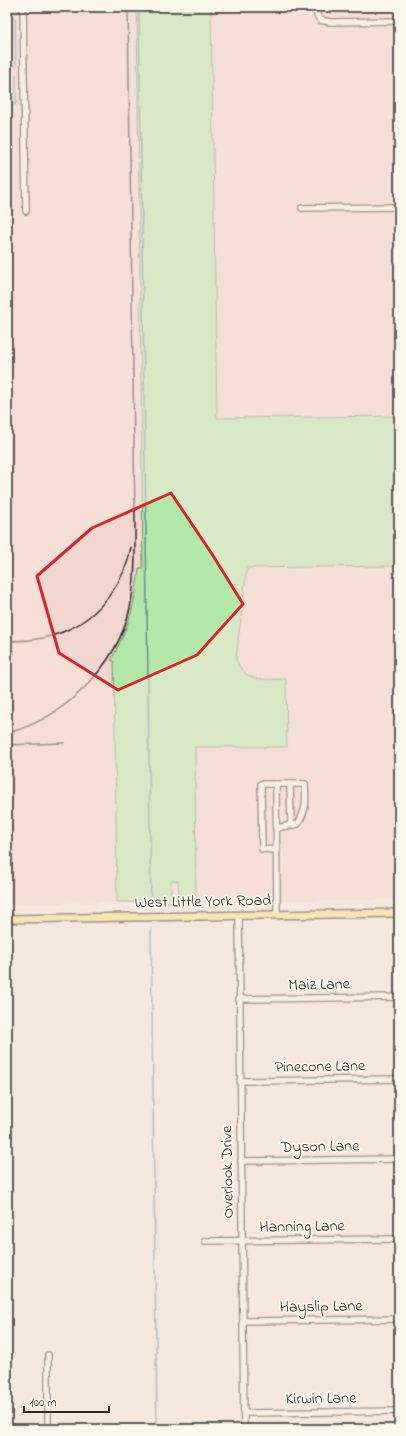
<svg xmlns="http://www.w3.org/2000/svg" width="406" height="1436" font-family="'Indie Flower',sans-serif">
<rect width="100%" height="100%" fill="#f7e8df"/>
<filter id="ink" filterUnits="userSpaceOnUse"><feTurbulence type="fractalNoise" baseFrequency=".025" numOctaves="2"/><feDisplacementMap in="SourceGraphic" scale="8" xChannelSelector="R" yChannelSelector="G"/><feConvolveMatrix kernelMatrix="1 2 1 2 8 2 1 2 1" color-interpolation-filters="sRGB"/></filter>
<g filter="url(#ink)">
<g fill="#f2d6cf">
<polygon points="7,7 137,7 143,568 139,568 135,597 131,615 114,661 117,902 7,904"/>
<polygon points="211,7 399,7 399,416 217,418"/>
<polygon points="399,566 399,900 196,903 195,747 287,746 286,679 257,679 247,675 240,669 236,659 247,568"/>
</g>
<path fill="#b4e8a9" stroke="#708a6a" d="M137,7H211L217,418L399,416V566L247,568L236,659C246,684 264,679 286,679L287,747H195L196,903H179L178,881H171V903L117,902L114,661L111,660C129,627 135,605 139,568H143Z"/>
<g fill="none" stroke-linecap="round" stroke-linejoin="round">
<g stroke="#658d9f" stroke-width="1.5">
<polyline points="15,7 15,9"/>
<polyline points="139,7 151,907"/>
<polyline points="15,18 16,66"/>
<polyline points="7,105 16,104 16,75"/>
<polyline points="151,929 157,1429"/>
</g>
<defs>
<g id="minor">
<polyline points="23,7 26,211"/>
<polyline points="317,7 317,15 320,20 330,22 399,21"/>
<polyline points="302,208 399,207"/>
<polyline points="276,784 277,915"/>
<polyline points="290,784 291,825"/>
<path d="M276,828L298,824C307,809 306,800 305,784H261L262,849L277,850"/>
<polyline points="239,915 244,1429"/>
<polyline points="239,999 399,997"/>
<polyline points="240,1081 399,1079"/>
<polyline points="241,1161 399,1159"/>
<polyline points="205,1241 399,1239"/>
<polyline points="243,1321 399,1319"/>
<polyline points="244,1413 399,1411"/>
<polyline points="48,1429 48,1355"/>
</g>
<polyline id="major" points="7,919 399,913"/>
</defs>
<use href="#minor" stroke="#2b2b2b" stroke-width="8"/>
<use href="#major" stroke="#2b2b2b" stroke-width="10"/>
<use href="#minor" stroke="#fbf7ec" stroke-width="5.5"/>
<use href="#major" stroke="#f5e382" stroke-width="7"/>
<g stroke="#2b2b2b" stroke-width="1.5">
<path d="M7,641C27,641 49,639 67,630C98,617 126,581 131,547"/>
<path d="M7,733C64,719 117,666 130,608C136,579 135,550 135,520L128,7"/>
<polyline points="7,745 64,743"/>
</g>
</g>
</g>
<path d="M0 0H406V1436H0ZM171,493L212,554L243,604L197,655L118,690L59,653L37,576L92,528Z" fill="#f7e8df" fill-opacity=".55" fill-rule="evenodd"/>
<path fill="none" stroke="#d62828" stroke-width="3" stroke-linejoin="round" d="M171,493L212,554L243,604L197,655L118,690L59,653L37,576L92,528Z"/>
<g text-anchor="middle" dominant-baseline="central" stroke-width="3.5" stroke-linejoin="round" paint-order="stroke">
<g font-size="16" fill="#2b2b2b" stroke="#fbf7ec">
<text transform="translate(203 902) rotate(-1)">West Little York Road</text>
<text transform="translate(319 985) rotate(-1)">Maiz Lane</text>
<text transform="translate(320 1067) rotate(-1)">Pinecone Lane</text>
<text transform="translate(320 1147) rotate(-1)">Dyson Lane</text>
<text transform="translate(228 1172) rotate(-91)">Overlook Drive</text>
<text transform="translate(302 1227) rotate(-1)">Hanning Lane</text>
<text transform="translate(321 1307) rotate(-1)">Hayslip Lane</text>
<text transform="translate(321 1399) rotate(-1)">Kirwin Lane</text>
</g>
</g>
<rect width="406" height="1436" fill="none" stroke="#fbf7ec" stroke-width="24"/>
<rect x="12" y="12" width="382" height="1412" fill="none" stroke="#2b2b2b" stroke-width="1.5" filter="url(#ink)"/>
<path d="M24 1406v6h85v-6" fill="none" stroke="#2b2b2b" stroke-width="2"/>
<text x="30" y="1406" font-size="12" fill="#2b2b2b" stroke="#fbf7ec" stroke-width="3" paint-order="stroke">100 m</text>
</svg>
